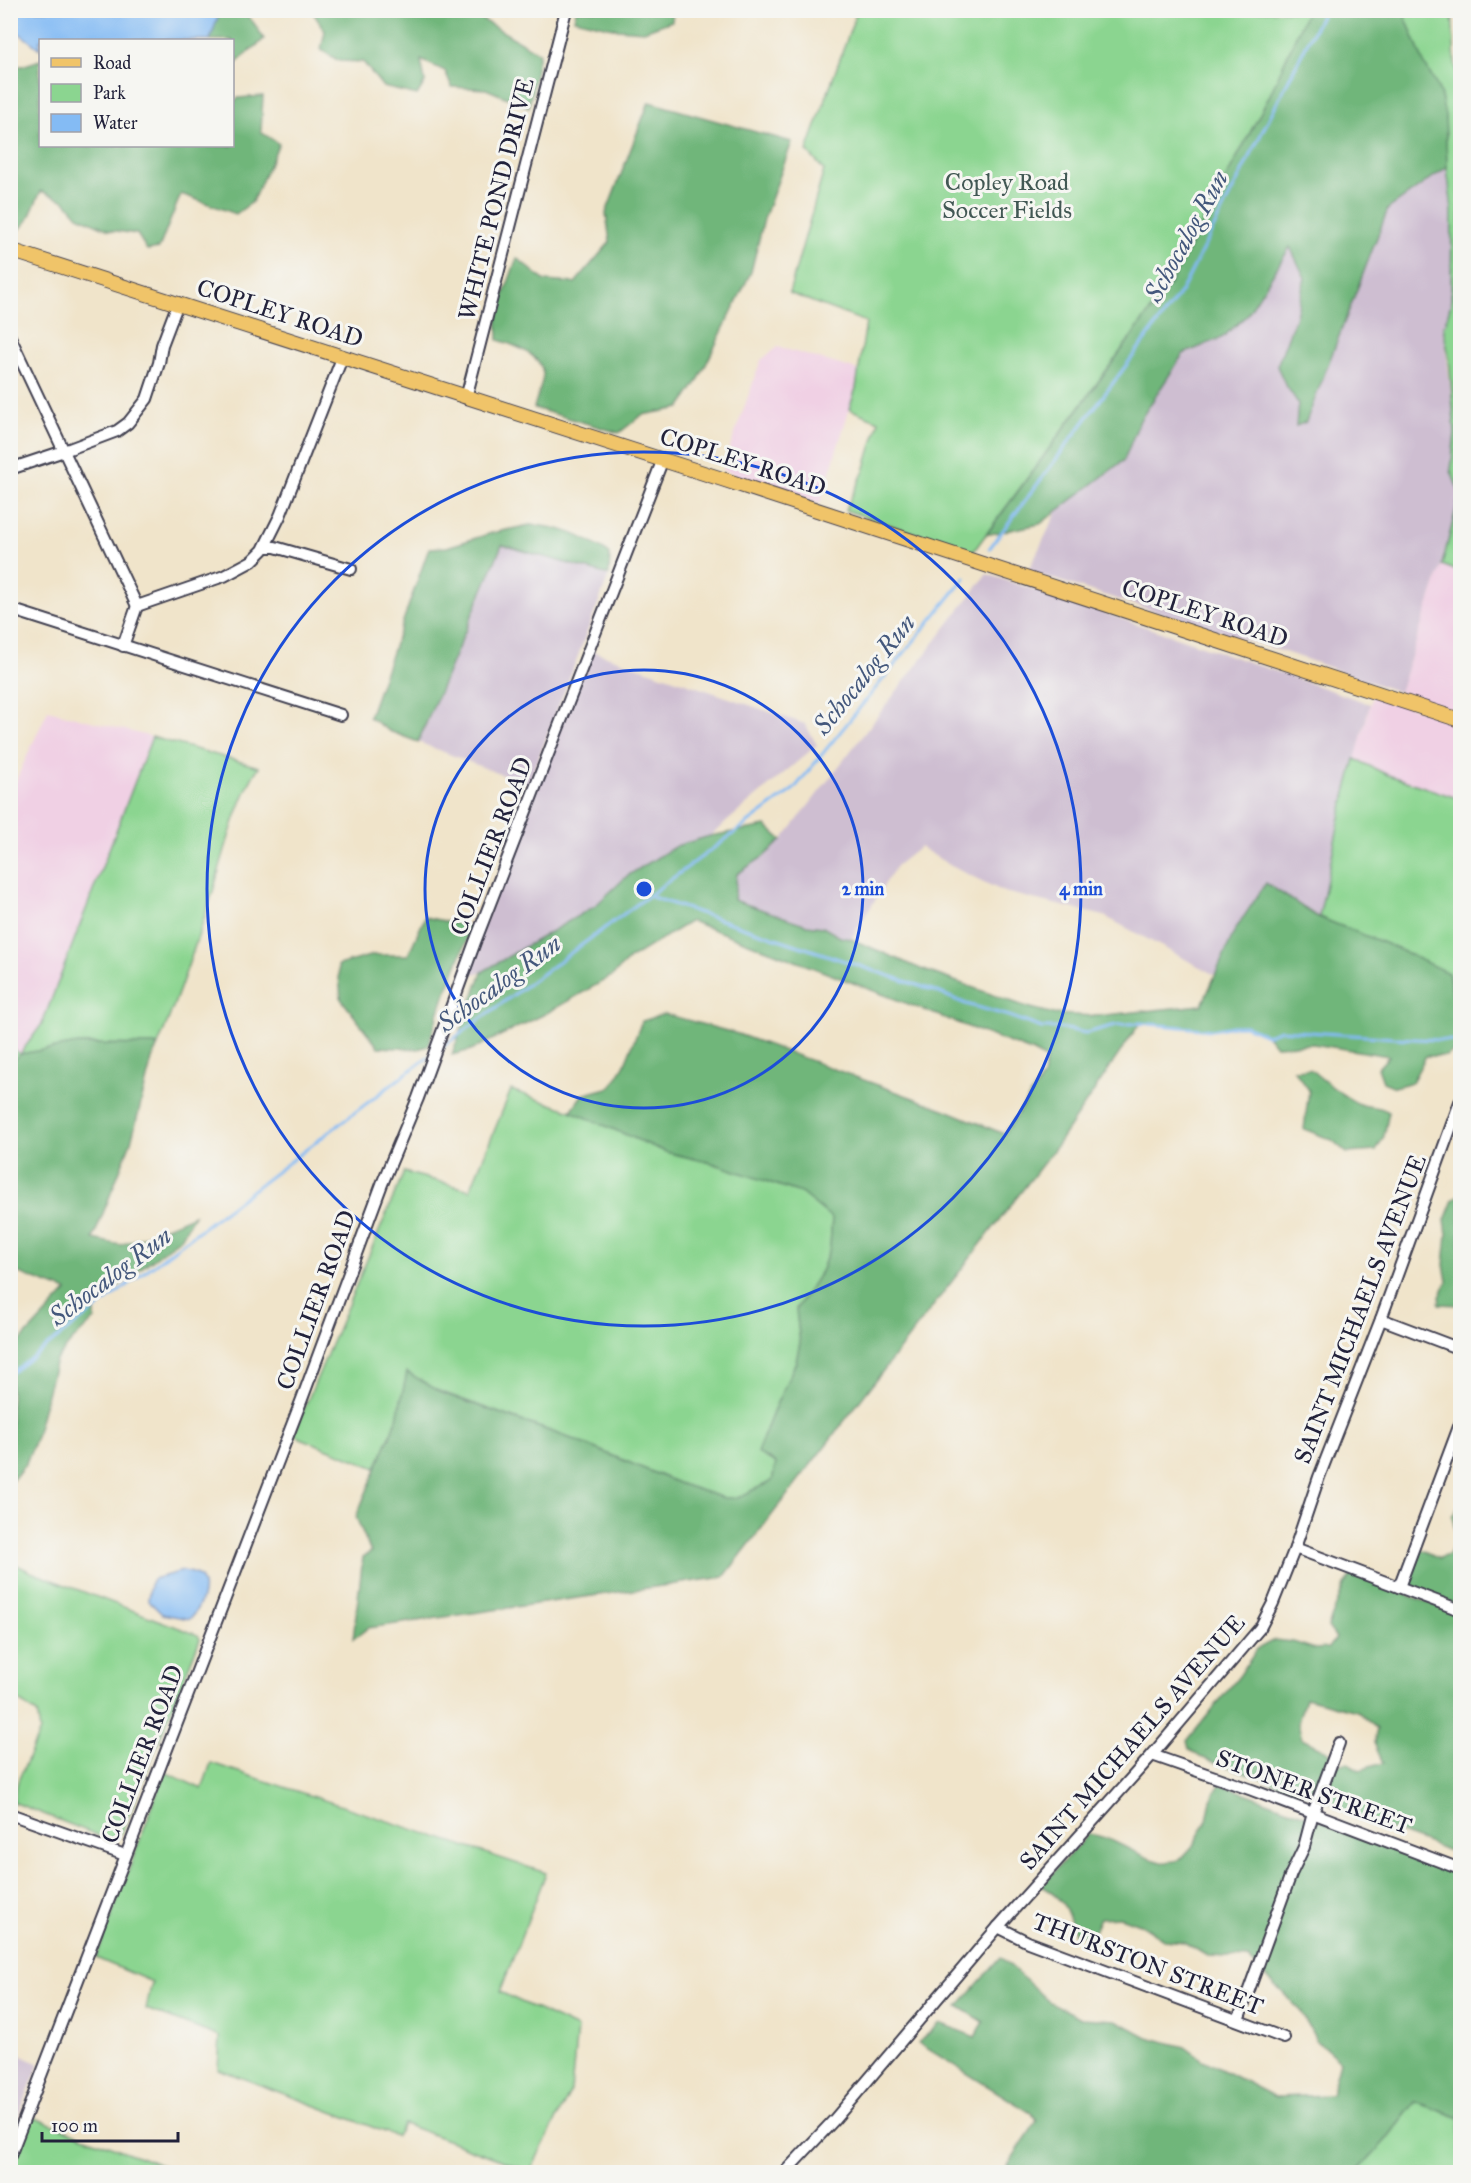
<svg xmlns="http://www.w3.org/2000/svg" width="1471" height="2183" font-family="'IM FELL Great Primer',serif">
<rect width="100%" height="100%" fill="#f6f6f2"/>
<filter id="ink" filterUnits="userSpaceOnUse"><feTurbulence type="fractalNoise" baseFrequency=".0167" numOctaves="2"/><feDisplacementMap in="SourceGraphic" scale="12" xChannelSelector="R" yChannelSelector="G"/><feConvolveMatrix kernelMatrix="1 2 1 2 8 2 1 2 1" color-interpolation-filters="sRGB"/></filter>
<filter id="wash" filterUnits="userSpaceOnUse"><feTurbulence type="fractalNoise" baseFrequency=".008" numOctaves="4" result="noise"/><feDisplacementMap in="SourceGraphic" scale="24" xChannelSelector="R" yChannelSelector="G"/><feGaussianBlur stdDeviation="1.35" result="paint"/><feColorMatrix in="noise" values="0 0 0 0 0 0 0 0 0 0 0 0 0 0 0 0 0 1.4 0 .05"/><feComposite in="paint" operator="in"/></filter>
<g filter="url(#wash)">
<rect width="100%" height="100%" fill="#f0e4ca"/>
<g fill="#f0d0e4">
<polygon points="778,347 858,370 856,388 820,504 722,470 761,360"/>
<polygon points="1442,565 1460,572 1460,712 1399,692"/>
<polygon points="1373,694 1460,724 1460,799 1388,775 1355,759"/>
<polygon points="48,710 152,737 42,1024 20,1054 11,1046 11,791"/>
</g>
<g fill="#cebed1">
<polygon points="1447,167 1452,210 1451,303 1444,329 1455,433 1451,471 1460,493 1442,565 1399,692 1300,657 1028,571 1058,510 1124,460 1140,420 1183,354 1223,337 1247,315 1290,247 1305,278 1296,316 1287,338 1285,384 1298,403 1306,422 1388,209"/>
<polygon points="502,545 609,575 529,783 523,783 418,742"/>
<polygon points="987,574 1185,640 1370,704 1342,808 1319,917 1266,883 1235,930 1215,975 1104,916 1004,892 951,866 920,847 896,866 851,939 840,937 823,927 807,925 734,900 737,874 763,857 782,840"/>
<polygon points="589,650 805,724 817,745 710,836 676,846 627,876 595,906 482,972 464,976"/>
<polygon points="11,2050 39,2064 11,2135"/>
</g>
<g fill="#8bd590" stroke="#567c66" stroke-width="1.5">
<polygon points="857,11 1307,11 1270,95 1170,284 973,552 845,510 864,471 879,421 849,409 856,388 866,322 789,293 824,170 807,151"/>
<polygon points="1403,11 1452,11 1455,63 1460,87 1460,572 1442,565 1460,494 1451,471 1455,433 1449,358 1444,329 1451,303 1452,210 1447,167 1445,116 1440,92 1423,61"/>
<path d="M152,737L259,767C239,795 224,853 214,888C197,941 180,993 158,1045L83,1044L11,1080L10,1046L20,1054L42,1024Z"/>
<polygon points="1355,759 1388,775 1460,799 1460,1027 1448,973 1319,917 1342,808"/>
<polygon points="511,1090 571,1111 666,1152 712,1163 801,1193 832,1218 830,1247 822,1270 796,1309 800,1343 796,1362 776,1405 757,1453 777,1463 772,1482 737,1498 724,1498 681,1484 572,1439 406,1379 397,1419 376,1468 293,1435 404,1172 470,1190"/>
<polygon points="11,1562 31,1572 198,1635 200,1639 122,1832 117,1838 107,1839 13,1802 18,1781 40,1731 37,1713 11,1696"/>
<polygon points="211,1763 546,1873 500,1992 577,2028 571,2091 530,2171 404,2124 396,2136 218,2069 220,2037 146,2009 152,1982 96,1958 165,1772 202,1789"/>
<polygon points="1415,2102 1460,2118 1460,2172 1356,2172 1385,2141"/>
<polygon points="27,2115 180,2172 11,2172 10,2157"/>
</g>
<g fill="#70b67a" stroke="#496c5a" stroke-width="1.5">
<path d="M220,10C248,11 250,16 264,39L233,66L232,40H210Z"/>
<polygon points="312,11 468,11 539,53 529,107 486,89 452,87 445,71 421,60 425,82 417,95 383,87 363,62 339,61 321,50 325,31"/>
<polygon points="576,11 576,10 673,11 672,21 644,31 617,29 574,19"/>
<polygon points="1307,11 1403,11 1423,61 1440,92 1445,116 1447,167 1388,209 1306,422 1296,426 1298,403 1285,384 1277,366 1296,316 1305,278 1290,247 1247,315 1223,337 1183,354 1140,420 1124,460 1040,524 986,535 1170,284 1270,95"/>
<polygon points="40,60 40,146 232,146 233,102 238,98 263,96 261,132 279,144 252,202 236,214 181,194 159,248 147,250 137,234 109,230 78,216 65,201 41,191 28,220 13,237 11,237 11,66 22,66"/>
<path d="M649,102L792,142L764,219L751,272L698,381L680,408L642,415L619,433L534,408C536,398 543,384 543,374C541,354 514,345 498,340L497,313L517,258L545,281L575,283L610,242L606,213Z"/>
<path d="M530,525C564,527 581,535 610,554L609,575L502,545L418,742L389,731L369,717L429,548L447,547L492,533Z"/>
<polygon points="766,826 782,840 763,857 737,874 734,900 807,925 823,927 840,937 851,939 921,969 1027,1007 1054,1014 1096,1016 1202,1005 1235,930 1266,883 1316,916 1394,947 1448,973 1460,1027 1460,1047 1446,1056 1426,1056 1412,1082 1395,1087 1383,1082 1378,1068 1389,1056 1313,1044 1276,1046 1267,1035 1246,1026 1233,1026 1212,1030 1140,1023 1055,1148 724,1577 368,1628 353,1639 363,1557 371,1552 356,1517 397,1419 407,1372 442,1393 572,1439 681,1484 724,1498 737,1498 772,1481 776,1463 757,1453 776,1405 796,1362 800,1343 796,1309 822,1270 830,1247 832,1218 801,1193 712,1163 666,1152 571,1111 582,1095 611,1087 624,1066 642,1021 665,1014 738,1034 946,1110 1004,1134 1043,1077 1046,1059 1031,1051 691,921 629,959 612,976 545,1014 471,1050 452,1055 482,972 595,906 627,876 676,846 710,836"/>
<polygon points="425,917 472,927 443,999 428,1046 418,1049 378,1047 341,999 338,965 373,955 408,955"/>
<polygon points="78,1044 158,1045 152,1059 131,1142 93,1239 120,1245 141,1238 194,1215 181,1238 95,1303 95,1319 71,1342 56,1360 35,1440 26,1463 11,1482 11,1351 67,1291 11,1270 11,1064 20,1054"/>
<path d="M1310,1069C1323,1080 1346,1099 1362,1105C1373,1108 1378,1105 1389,1112L1384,1136L1376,1151L1347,1153L1332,1140L1304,1129L1309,1090L1294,1070Z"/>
<polygon points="1460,1194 1460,1305 1439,1304 1440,1297 1447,1281 1444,1265 1447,1234 1445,1220 1453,1200"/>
<path d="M1460,1506V1606L1408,1587L1406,1584L1413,1563L1421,1549L1439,1558L1449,1555C1457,1541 1456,1531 1452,1516Z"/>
<polygon points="1351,1576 1363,1578 1460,1615 1460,1855 1349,1814 1323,1797 1337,1764 1348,1763 1360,1770 1383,1763 1374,1743 1377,1729 1357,1711 1305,1698 1298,1723 1302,1739 1331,1753 1312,1796 1200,1757 1189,1749 1187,1741 1240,1675 1257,1649 1274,1640 1293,1642 1315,1649 1329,1648 1336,1638 1328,1627 1344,1585"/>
<path d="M1220,1784L1426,1859L1460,1874V2118L1415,2102L1385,2141L1356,2172H1003L1037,2121L1031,2113L918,2043L940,2023L975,2037L984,2022L958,2006L1001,1957L1048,2001L1081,2018L1116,2020L1147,2037L1185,2047L1203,2060L1275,2097L1331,2095L1340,2061L1316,2040L1300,2010L1248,1958L1207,1956L1184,1942L1165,1940L1142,1925L1120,1917L1100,1918L1094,1931L1075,1936C1067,1910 1066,1900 1041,1886L1088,1834C1115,1837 1135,1856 1161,1862C1167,1863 1174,1861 1180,1860L1192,1847L1207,1820L1211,1800Z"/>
</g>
<g fill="#84bbf4" stroke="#536e98" stroke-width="1.5">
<polygon points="11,10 220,10 220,11 210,40 40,40 40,49 11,27"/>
<path d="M183,1571C187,1572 193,1573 197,1575C211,1586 199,1608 190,1619L162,1614L148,1600L150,1585L153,1579Z"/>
</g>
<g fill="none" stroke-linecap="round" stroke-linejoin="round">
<g stroke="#84bbf4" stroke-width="3">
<polyline points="989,549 1181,292 1324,10"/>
<polyline points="649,896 935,991 966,1004 1009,1016 1042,1028 1061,1028 1086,1033 1116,1025 1140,1023 1212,1030 1233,1026 1246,1026 1267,1035 1281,1030 1394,1038 1460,1041"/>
<polyline points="441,1048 794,789 965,578"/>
<polyline points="10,1374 428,1057"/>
</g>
</g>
</g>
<g filter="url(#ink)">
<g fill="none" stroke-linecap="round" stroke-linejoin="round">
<defs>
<g id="minor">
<polyline points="10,337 137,606"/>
<polyline points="466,398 566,10"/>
<polyline points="10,469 64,451 117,431 128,423 147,399 159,363 162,345 178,303"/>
<polyline points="265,547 275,547 351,569"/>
<polyline points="137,606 224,576 252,561 263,550 280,516 342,358"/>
<polyline points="10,609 341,715"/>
<polyline points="123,646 137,606"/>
<polyline points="1381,1319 1460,1349"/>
<polyline points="1295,1548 1460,1610"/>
<polyline points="1399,1587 1460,1424"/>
<polyline points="1152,1755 1252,1790 1460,1869"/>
<polyline points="10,1814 125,1855"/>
<polyline points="998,1927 1028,1942 1284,2038"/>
<polyline points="1238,2020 1291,1874 1304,1847 1313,1813 1339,1743"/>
<polyline points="10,2156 302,1399 382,1184 418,1098 475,942 663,459"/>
<polyline points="785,2172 834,2120 998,1927 1152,1755 1260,1628 1273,1603 1295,1548 1319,1477 1381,1319 1460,1102"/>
</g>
<polyline id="major" points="10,250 722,479 1460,720"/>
</defs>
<use href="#minor" stroke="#413f50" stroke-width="14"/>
<use href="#major" stroke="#413f50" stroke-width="16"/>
<use href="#minor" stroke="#fff" stroke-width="10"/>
<use href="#major" stroke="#f0c469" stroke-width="14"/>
</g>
</g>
<g fill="none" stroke="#1d4ed8" stroke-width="3">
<circle cx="644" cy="889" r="219"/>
<circle cx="644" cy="889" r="437"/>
</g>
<g text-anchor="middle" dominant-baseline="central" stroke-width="6" stroke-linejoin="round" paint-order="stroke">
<g font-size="24" fill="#425854" stroke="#f6f6f2">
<text x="1007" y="182">Copley Road<tspan x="1007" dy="28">Soccer Fields</tspan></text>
</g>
<g font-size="24" fill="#22223b" stroke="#f6f6f2">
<text transform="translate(496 199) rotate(-76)">WHITE POND DRIVE</text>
<text transform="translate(280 313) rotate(18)">COPLEY ROAD</text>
<text transform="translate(743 462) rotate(18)">COPLEY ROAD</text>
<text transform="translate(1205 613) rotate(18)">COPLEY ROAD</text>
<text transform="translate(491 846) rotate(-69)">COLLIER ROAD</text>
<text transform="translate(316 1300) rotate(-70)">COLLIER ROAD</text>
<text transform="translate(1360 1309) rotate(-69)">SAINT MICHAELS AVENUE</text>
<text transform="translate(1132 1742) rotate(-49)">SAINT MICHAELS AVENUE</text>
<text transform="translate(142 1754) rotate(-69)">COLLIER ROAD</text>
<text transform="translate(1314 1792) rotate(20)">STONER STREET</text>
<text transform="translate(1148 1964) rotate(21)">THURSTON STREET</text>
</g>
<g font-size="26" font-style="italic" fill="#44587c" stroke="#f6f6f2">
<text transform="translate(1186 236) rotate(-61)">Schocalog Run</text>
<text transform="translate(864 674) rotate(-51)">Schocalog Run</text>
<text transform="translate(499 983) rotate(-36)">Schocalog Run</text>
<text transform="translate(110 1276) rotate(-37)">Schocalog Run</text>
</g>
</g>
<circle cx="644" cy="889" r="9" fill="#1d4ed8" stroke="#f6f6f2" stroke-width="3"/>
<g font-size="18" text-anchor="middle" font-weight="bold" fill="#1d4ed8" stroke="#f6f6f2" stroke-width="6" stroke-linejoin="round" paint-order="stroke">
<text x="863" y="895">2 min</text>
<text x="1081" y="895">4 min</text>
</g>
<rect width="1471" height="2183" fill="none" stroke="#f6f6f2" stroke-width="36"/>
<rect x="39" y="39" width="195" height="108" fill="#f6f6f2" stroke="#a1a1a9" stroke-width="1.5"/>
<rect x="51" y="58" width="30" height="9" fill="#f0c469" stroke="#a1a1a9" stroke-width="1.5"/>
<text x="93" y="69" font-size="18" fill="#22223b">Road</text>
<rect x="51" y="84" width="30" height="18" fill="#8bd590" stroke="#a1a1a9" stroke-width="1.5"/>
<text x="93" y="99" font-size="18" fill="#22223b">Park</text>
<rect x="51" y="114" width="30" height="18" fill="#84bbf4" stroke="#a1a1a9" stroke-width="1.5"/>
<text x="93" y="129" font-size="18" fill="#22223b">Water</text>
<path d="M42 2132v9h136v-9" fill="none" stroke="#22223b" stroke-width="3"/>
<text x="51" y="2132" font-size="18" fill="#22223b" stroke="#f6f6f2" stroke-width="4.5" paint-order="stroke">100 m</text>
</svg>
